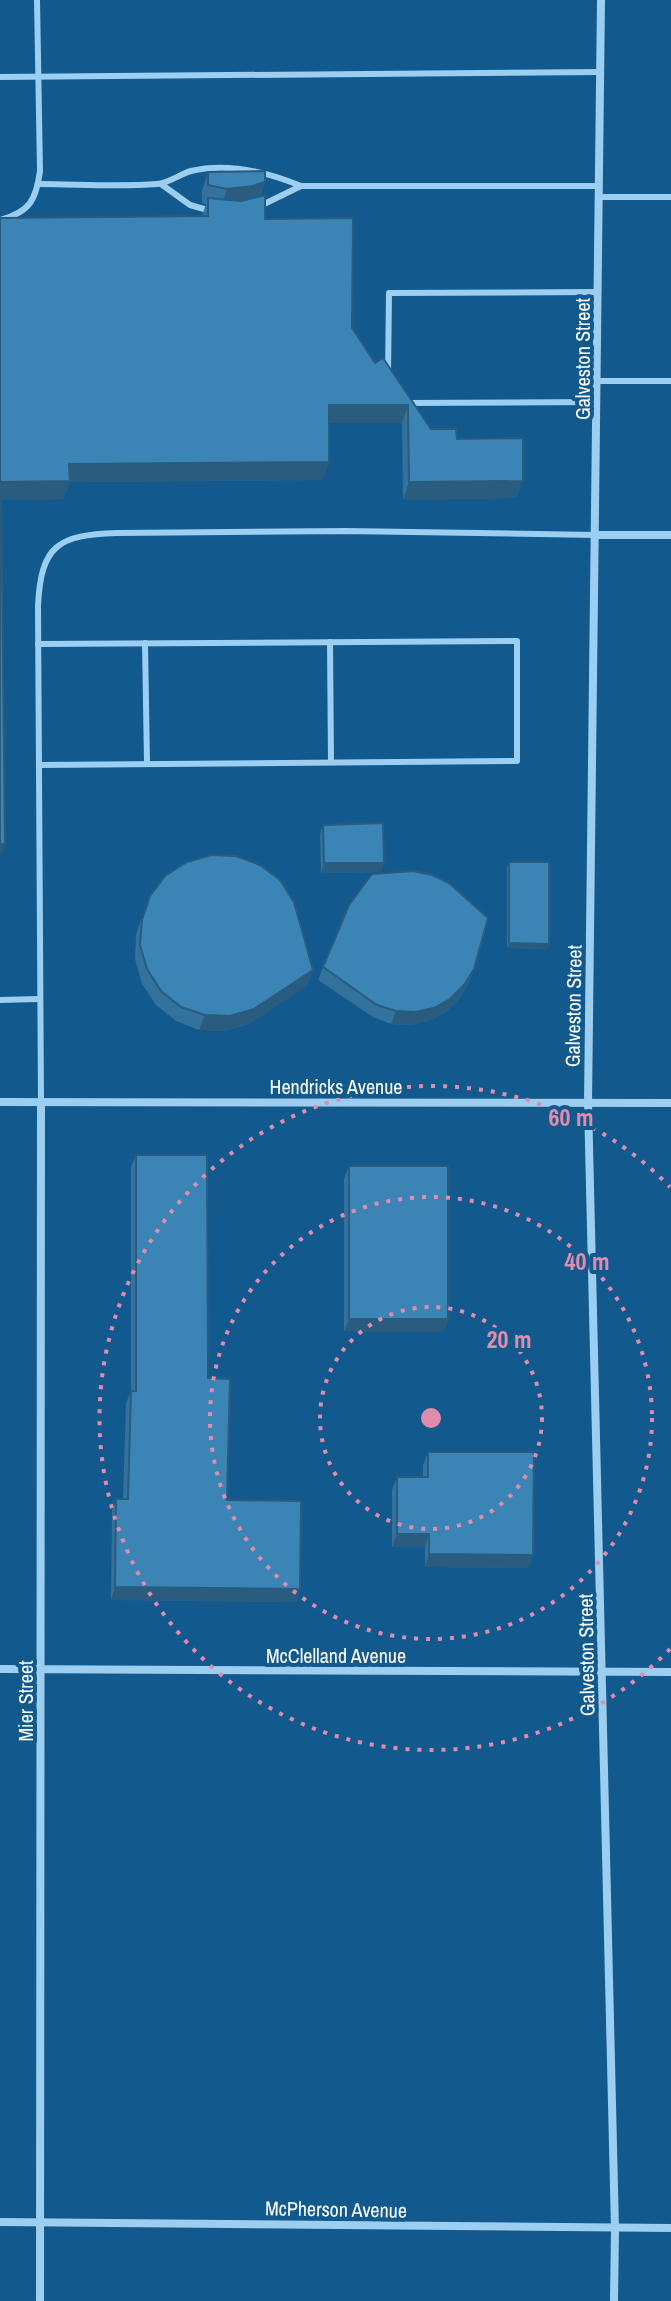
<svg xmlns="http://www.w3.org/2000/svg" width="671" height="2301" font-family="'Archivo Narrow',sans-serif">
<rect width="100%" height="100%" fill="#12598d"/>
<g fill="none" stroke-linecap="round" stroke-linejoin="round">
<g stroke="#9bcef1" stroke-width="6">
<polyline points="0,77 600,72"/>
<path d="M38,184C77,184 118,187 157,184C169,183 180,174 191,171C229,162 267,172 301,186H599"/>
<polyline points="161,184 190,205 211,211"/>
<polyline points="599,197 671,197"/>
<polyline points="258,207 301,186"/>
<path d="M0,220C30,212 36,200 40,171L37,0"/>
<polyline points="388,374 389,293 598,292"/>
<polyline points="597,381 671,381"/>
<polyline points="409,403 597,402"/>
<polyline points="330,642 331,762"/>
<polyline points="145,643 147,763"/>
<polyline points="38,644 517,641 517,761 39,765"/>
<polyline points="0,1000 39,999"/>
<path d="M41,1102L38,606C41,545 58,535 117,533L346,531L596,535"/>
</g>
<g stroke="#9bcef1" stroke-width="8">
<polyline points="601,0 588,1103 615,2229 614,2301"/>
<polyline points="596,535 671,535"/>
<polyline points="0,1102 671,1103"/>
<polyline points="0,1669 671,1672"/>
<polyline points="0,2222 671,2228"/>
<polyline points="40,2301 41,1102"/>
</g>
</g>
<g fill="#33729d">
<polygon points="208,172 265,182 260,196 265,219 352,328 375,363 431,429 457,439 517,498 403,500 402,423 329,423 323,480 70,482 63,499 1,500 0,218 202,216 206,204 202,203 202,190"/>
<polygon points="323,825 381,872 321,873 320,834"/>
<polygon points="509,862 549,944 547,949 507,948 507,867"/>
<polygon points="150,896 308,985 249,1024 225,1031 199,1030 176,1021 156,1005 142,984 135,959 136,934"/>
<polygon points="323,967 474,969 469,982 460,998 446,1012 429,1021 410,1025 391,1024 373,1017 318,980"/>
<polygon points="136,1155 208,1378 227,1500 300,1589 296,1602 111,1600 112,1511 116,1499 123,1499 126,1403 131,1391 131,1167"/>
<polygon points="349,1166 448,1319 443,1332 344,1331 344,1179"/>
<polygon points="428,1452 529,1568 425,1567 425,1547 392,1547 392,1490 397,1477 423,1477 423,1465"/>
</g>
<g fill="#295c7f">
<polygon points="265,182 258,199 221,207 227,189"/>
<polygon points="329,405 408,405 402,423 322,423"/>
<polygon points="329,462 323,480 70,482 63,499 0,500 1,482 69,464"/>
<polygon points="523,481 517,498 403,500 409,482"/>
<polygon points="0,844 5,844 0,858"/>
<polygon points="324,863 384,863 381,872 321,873"/>
<polygon points="509,943 549,944 547,949 507,948"/>
<polygon points="474,969 469,982 460,998 446,1012 429,1021 410,1025 391,1024 396,1011"/>
<polygon points="313,970 308,985 249,1024 225,1031 199,1030 205,1015"/>
<polygon points="349,1319 448,1319 443,1332 344,1331"/>
<polygon points="397,1534 429,1534 425,1547 392,1547"/>
<polygon points="429,1554 533,1555 529,1568 425,1567"/>
<polygon points="115,1587 300,1589 296,1602 111,1600"/>
</g>
<g fill="#3b84b6" stroke="#295c7f" stroke-width="2">
<polygon points="265,171 265,182 253,186 227,189 208,185 208,172"/>
<polygon points="265,195 265,219 353,218 352,328 375,363 383,358 431,429 456,429 457,439 523,438 523,481 409,482 408,405 329,405 329,462 69,464 70,481 1,482 5,844 0,844 0,218 208,216 208,198 241,201"/>
<polygon points="383,823 384,863 324,863 323,825"/>
<polygon points="211,855 236,856 260,865 280,880 294,902 313,970 254,1009 230,1016 205,1015 181,1007 161,991 147,969 140,945 142,920 150,896 165,876 187,862"/>
<polygon points="509,862 549,862 549,944 509,943"/>
<polygon points="413,871 432,875 449,883 488,918 474,969 464,985 450,999 434,1008 415,1012 396,1011 377,1005 323,967 349,905 372,874"/>
<polygon points="136,1155 207,1155 208,1378 230,1379 227,1500 301,1501 300,1589 115,1587 116,1499 128,1499 131,1391 136,1391"/>
<rect x="349" y="1166" width="99" height="153"/>
<polygon points="428,1452 534,1452 533,1555 429,1554 429,1534 397,1534 397,1477 428,1477"/>
</g>
<g fill="none" stroke="#e08cad" stroke-width="4" stroke-dasharray="4 8">
<circle cx="431" cy="1418" r="111"/>
<circle cx="431" cy="1418" r="221"/>
<path d="M670 1649A332 332 0 1 1 670 1187"/>
</g>
<g text-anchor="middle" dominant-baseline="central" stroke-width="8" stroke-linejoin="round" paint-order="stroke">
<g font-size="20" fill="#fff" stroke="#12598d">
<text transform="translate(582 359) rotate(-90)">Galveston Street</text>
<text transform="translate(573 1006) rotate(-89)">Galveston Street</text>
<text x="336" y="1086">Hendricks Avenue</text>
<text x="336" y="1655">McClelland Avenue</text>
<text transform="translate(586 1655) rotate(-91)">Galveston Street</text>
<text transform="translate(25 1701) rotate(-90)">Mier Street</text>
<text transform="translate(336 2209) rotate(1)">McPherson Avenue</text>
</g>
</g>
<circle cx="431" cy="1418" r="12" fill="#e08cad" stroke="#12598d" stroke-width="4"/>
<g font-size="24" text-anchor="middle" font-weight="bold" fill="#e08cad" stroke="#12598d" stroke-width="8" stroke-linejoin="round" paint-order="stroke">
<text x="571" y="1126">60 m</text>
<text x="587" y="1270">40 m</text>
<text x="509" y="1348">20 m</text>
</g>
</svg>
